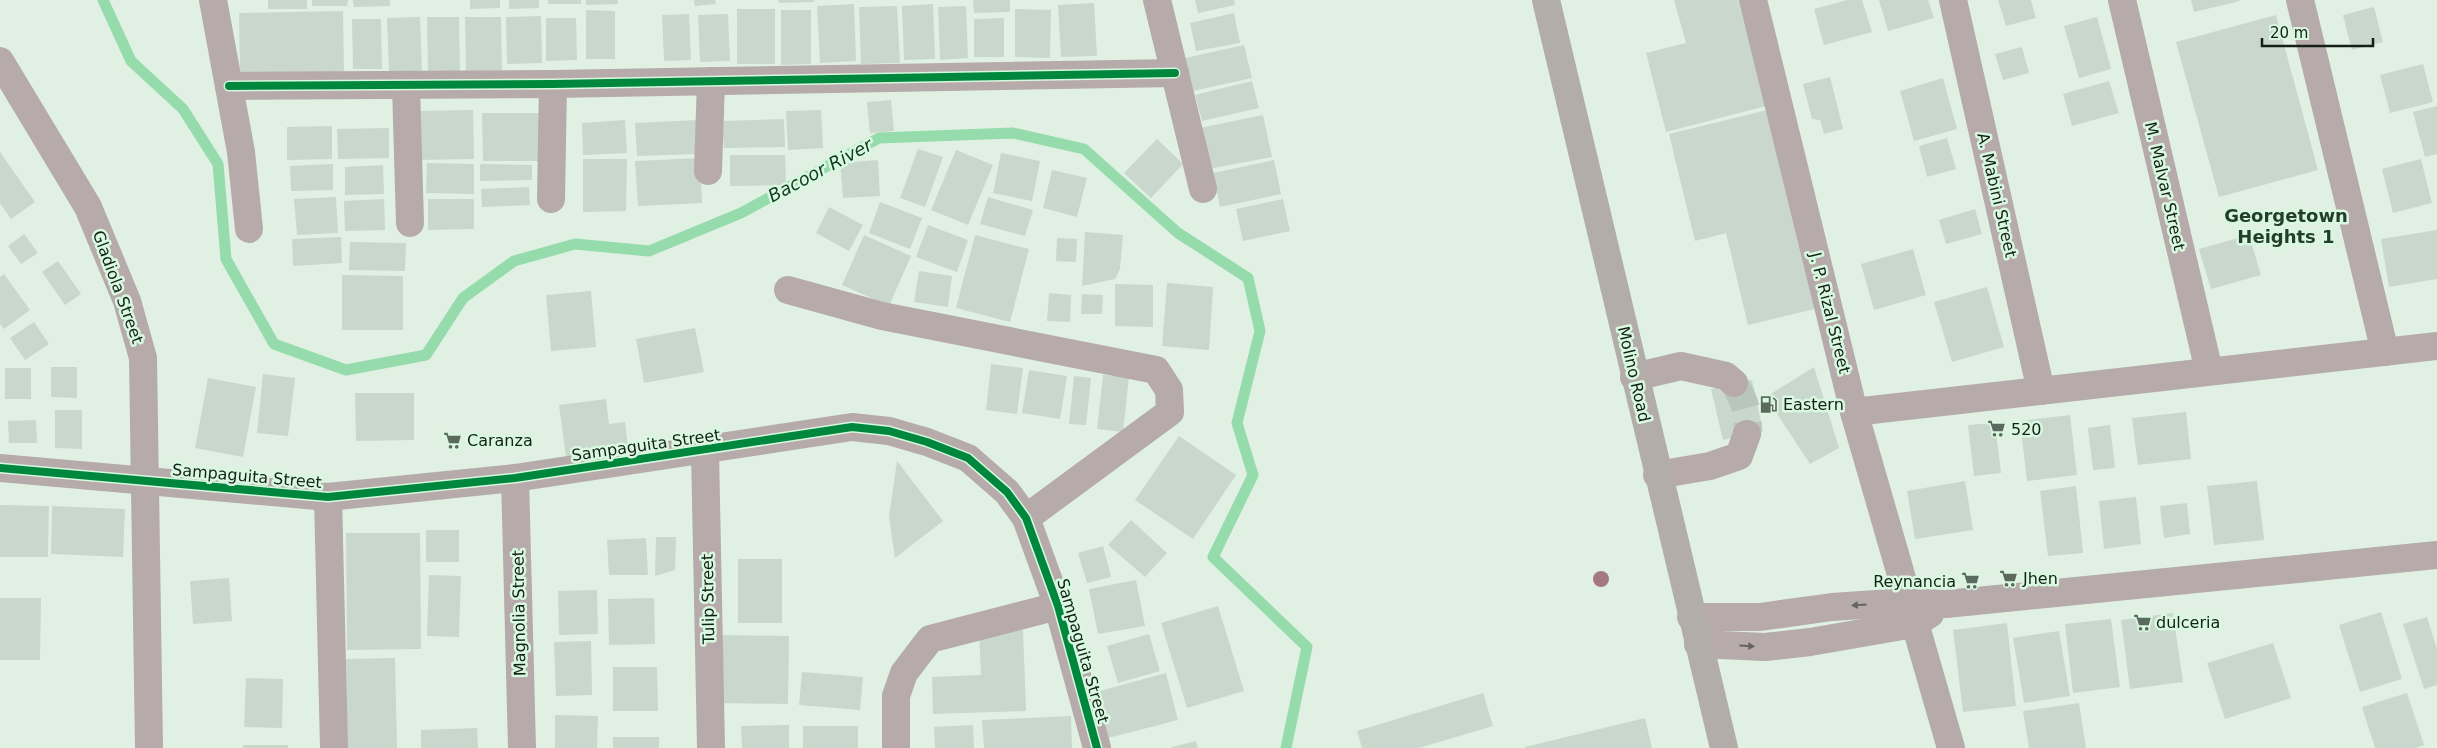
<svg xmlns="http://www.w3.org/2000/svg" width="2437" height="748" font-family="'DejaVu Sans',sans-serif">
<rect width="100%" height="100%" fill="#e0f1e4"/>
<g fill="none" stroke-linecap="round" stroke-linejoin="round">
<polyline stroke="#96dbab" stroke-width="11" points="103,0 131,61 183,109 218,164 226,259 274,344 346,370 426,355 463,298 514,261 575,244 649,251 741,213 879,138 1013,133 1084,149 1178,233 1248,278 1260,331 1237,423 1253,475 1213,557 1307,647 1286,748"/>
</g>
<g fill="#c9d7cd">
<rect x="268" y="0" width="39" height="9"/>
<polygon points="312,0 348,0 347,6 312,6"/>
<polygon points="353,0 390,0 390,6 354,7"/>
<polygon points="470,0 500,0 500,8 470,9"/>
<polygon points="509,0 539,0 539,8 509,9"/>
<rect x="548" y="0" width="33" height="4"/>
<polygon points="586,0 618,0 618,4 586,5"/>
<polygon points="694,0 715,0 716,4 695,6"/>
<polygon points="778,0 814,0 814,2 779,3"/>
<polygon points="973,0 1010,0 1010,12 974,13"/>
<polygon points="1195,0 1234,0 1235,5 1198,13"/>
<polygon points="1674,0 1738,0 1766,106 1666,132 1646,53 1686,43"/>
<polygon points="1847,0 1862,0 1872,32 1824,45 1814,9"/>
<polygon points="1879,0 1928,0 1934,18 1888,31"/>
<polygon points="1998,0 2031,0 2036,18 2006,26"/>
<polygon points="2191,0 2239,0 2240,1 2194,12"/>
<polygon points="1094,3 1097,56 1061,57 1058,5"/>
<polygon points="854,4 856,61 820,63 817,6"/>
<polygon points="933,4 935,59 904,60 902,6"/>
<polygon points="897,6 900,63 861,64 859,7"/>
<polygon points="966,6 968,58 940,60 938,7"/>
<polygon points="2374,7 2383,42 2352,50 2343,15"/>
<rect x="737" y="9" width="38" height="55"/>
<polygon points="1015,9 1051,10 1050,58 1015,57"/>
<polygon points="586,10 615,11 615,59 586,59"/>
<polygon points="781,10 811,10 811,64 781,65"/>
<polygon points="343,11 344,74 240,76 239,13"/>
<polygon points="1234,13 1240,43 1196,51 1190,23"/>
<polygon points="689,14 691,60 664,61 662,15"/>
<polygon points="728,14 730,61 700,62 698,15"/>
<polygon points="2276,15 2318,170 2219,197 2176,42"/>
<polygon points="541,16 542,63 507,64 506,17"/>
<polygon points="420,17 422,72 389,74 387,18"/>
<polygon points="427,17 459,17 460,73 428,74"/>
<polygon points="465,17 501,17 502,70 466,71"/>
<polygon points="2097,17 2111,69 2079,78 2064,26"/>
<polygon points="546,18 576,18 577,60 546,61"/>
<polygon points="1004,18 1004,57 974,57 974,19"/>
<polygon points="352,19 381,19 382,69 353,69"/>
<polygon points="1244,45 1252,78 1193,91 1185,58"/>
<polygon points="2022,47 2029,73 2003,80 1995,54"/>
<polygon points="2423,64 2433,102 2390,113 2380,75"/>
<polygon points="1830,77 1843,129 1824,134 1820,120 1812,119 1803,84"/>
<polygon points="1943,78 1957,129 1914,141 1900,91"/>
<polygon points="1252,81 1259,108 1202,121 1195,95"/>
<polygon points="2109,81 2119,113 2072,126 2063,94"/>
<polygon points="891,100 894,131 870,133 867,102"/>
<polygon points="2437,106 2437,154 2425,157 2413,112"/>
<polygon points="473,110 474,159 417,160 417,111"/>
<polygon points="821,110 823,148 788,150 786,111"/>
<polygon points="1767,110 1815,309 1748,325 1726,233 1695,241 1669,134"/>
<polygon points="482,113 541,113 541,161 483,161"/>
<polygon points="1263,115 1272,157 1209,169 1200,128"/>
<polygon points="784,119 785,147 724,148 722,121"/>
<polygon points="625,120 627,153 583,155 582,123"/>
<polygon points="697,120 698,154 637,156 635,123"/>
<polygon points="332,126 332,159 287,160 287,127"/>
<polygon points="389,128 389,158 338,159 337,129"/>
<polygon points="1947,138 1956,169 1927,177 1919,146"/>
<polygon points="1157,139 1183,164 1151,198 1124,173"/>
<polygon points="918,149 943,157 925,207 900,198"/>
<polygon points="956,150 993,165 968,225 931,210"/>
<polygon points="0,152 35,202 11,219 0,203"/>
<polygon points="1001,153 1040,161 1032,201 993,193"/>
<polygon points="730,155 785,155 786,185 730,186"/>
<polygon points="700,158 702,203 638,206 635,161"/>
<polygon points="583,159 627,159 626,211 583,212"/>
<polygon points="2421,159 2432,203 2393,213 2382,169"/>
<polygon points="878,160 880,196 843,198 840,163"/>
<polygon points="1274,160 1281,194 1220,207 1213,173"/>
<polygon points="427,163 474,164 474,194 426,193"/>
<polygon points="333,164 333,190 291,191 290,166"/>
<polygon points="480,164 532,165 532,180 480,181"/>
<polygon points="383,165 384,194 345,195 345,167"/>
<polygon points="1052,170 1087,178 1077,217 1043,208"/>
<polygon points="529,187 530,205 482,207 481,189"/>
<polygon points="336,197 338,233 297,235 294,199"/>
<polygon points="988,197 1033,210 1025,236 980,224"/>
<polygon points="384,199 385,230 345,231 344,201"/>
<polygon points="428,199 474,199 474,229 428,230"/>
<polygon points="1283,199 1290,231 1243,241 1236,209"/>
<polygon points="880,202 922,218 910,249 869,233"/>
<polygon points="829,207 863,225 849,251 816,233"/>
<polygon points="1975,209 1982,234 1946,244 1939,220"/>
<polygon points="928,225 968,240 957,272 916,257"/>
<polygon points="2437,230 2437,279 2389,287 2381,239"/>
<polygon points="1085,232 1123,235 1120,269 1115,279 1082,286"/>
<polygon points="24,234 38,253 21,264 8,246"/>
<polygon points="864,235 911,256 889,306 842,285"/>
<polygon points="975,235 1029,249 1010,322 956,308"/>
<polygon points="2249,235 2261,275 2211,289 2199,249"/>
<polygon points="341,237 342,263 293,266 292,239"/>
<polygon points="1057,238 1077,239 1076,262 1056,261"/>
<polygon points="350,242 406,243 405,271 349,270"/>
<polygon points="1913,249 1926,295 1874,310 1861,264"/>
<polygon points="58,261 81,294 65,305 42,272"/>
<polygon points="919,271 952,276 948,307 914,302"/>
<polygon points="4,274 30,310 4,329 0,324 0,277"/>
<polygon points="342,275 403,276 403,330 342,330"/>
<polygon points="1167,283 1213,287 1209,350 1162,346"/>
<polygon points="1115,284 1153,285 1153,327 1115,326"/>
<polygon points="1987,287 2004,347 1952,362 1934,302"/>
<polygon points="591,291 596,347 551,351 546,295"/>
<polygon points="1049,293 1071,295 1070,322 1047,321"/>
<polygon points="1082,294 1103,295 1102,314 1081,314"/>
<polygon points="34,322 49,344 25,360 10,338"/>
<polygon points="695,328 704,372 644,383 636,339"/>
<polygon points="991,364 1023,368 1017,414 986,410"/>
<polygon points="51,367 77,367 77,398 51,397"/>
<polygon points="1814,367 1839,448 1810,464 1766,397"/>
<rect x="5" y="368" width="26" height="31"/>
<polygon points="1029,370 1067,376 1060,419 1022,413"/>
<polygon points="263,374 295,378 288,436 257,433"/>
<polygon points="1103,375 1129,377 1123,432 1097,429"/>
<polygon points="1074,376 1091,378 1086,425 1069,424"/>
<polygon points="208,378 256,387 243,457 195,448"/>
<polygon points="1752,380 1763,431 1723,440 1711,389"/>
<polygon points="355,393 414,393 414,440 356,441"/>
<polygon points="606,399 609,424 625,422 628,448 566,457 559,405"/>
<polygon points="55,410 82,410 82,449 55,448"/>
<polygon points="2186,412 2191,459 2138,465 2132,418"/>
<polygon points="2070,415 2077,475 2027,481 2020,421"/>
<polygon points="36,420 37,443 9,443 8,421"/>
<polygon points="1995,423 2001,473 1974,476 1968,425"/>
<polygon points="2110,425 2115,468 2093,470 2088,428"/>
<polygon points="1179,436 1236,475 1193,539 1135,500"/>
<polygon points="897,461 943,521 895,558 889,517"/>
<polygon points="1965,481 1973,530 1915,539 1907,491"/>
<polygon points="2257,481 2264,540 2214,545 2207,486"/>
<polygon points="2076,486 2083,553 2048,556 2040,491"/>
<polygon points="2136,497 2141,544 2104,549 2099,501"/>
<polygon points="2187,503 2190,534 2164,538 2160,506"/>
<polygon points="0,505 49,506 48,557 0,557"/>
<polygon points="52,506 125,509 123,557 51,554"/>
<polygon points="1131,520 1167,553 1145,577 1108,545"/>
<rect x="426" y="530" width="33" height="32"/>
<polygon points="346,533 420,533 421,649 347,650"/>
<polygon points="656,537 676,537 675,570 655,576"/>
<polygon points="646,538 648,575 609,575 607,540"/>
<polygon points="1103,546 1111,577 1087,583 1078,553"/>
<rect x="738" y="559" width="44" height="64"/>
<polygon points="429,575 461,576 459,637 427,636"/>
<polygon points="229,578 232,621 193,624 190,581"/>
<polygon points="1136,580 1145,626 1098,634 1089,589"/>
<polygon points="597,590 598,634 559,635 558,591"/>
<polygon points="0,598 41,598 40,660 0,660"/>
<polygon points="654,598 655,644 609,645 608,599"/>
<polygon points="1218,606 1244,691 1187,708 1161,623"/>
<polygon points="2381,612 2402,679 2360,692 2339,625"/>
<polygon points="2173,613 2183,682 2130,689 2121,620"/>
<polygon points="2427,617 2437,649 2437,685 2424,689 2403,624"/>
<polygon points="2111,619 2120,687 2073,693 2065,624"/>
<polygon points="2007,623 2016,706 1963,712 1953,630"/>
<polygon points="1023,629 1026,711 933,714 932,677 981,675 979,630"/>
<polygon points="2059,631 2070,696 2024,703 2013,638"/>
<polygon points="1149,634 1160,671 1118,683 1107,646"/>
<polygon points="720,635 789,636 788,704 719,703"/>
<polygon points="591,641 592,695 556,696 554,642"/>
<polygon points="2273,643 2291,698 2225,719 2207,663"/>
<polygon points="395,658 397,748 347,748 346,659"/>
<polygon points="613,667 657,667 658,711 613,711"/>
<polygon points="802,672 863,677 860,710 799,705"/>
<polygon points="1166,673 1178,720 1108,738 1096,692"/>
<polygon points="246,678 283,679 282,728 244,727"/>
<polygon points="1483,693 1493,726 1419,748 1362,748 1357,731"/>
<polygon points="2407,693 2424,745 2416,748 2375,748 2362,707"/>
<polygon points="2079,703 2086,748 2029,748 2023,711"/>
<polygon points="555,715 598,716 597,748 555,748"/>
<polygon points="1071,716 1072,748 984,748 982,720"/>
<polygon points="1645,718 1652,748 1525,748 1525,747"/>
<polygon points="789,725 789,748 742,748 741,726"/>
<polygon points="973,725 974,748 935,748 934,727"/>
<rect x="803" y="726" width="55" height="22"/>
<polygon points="477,728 478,748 421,748 421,730"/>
<rect x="613" y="737" width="46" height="11"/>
<polygon points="1196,741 1198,748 1172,748 1172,747"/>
<rect x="243" y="745" width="45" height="3"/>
</g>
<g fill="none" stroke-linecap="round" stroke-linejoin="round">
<path stroke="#b7c7bb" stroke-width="28" stroke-dasharray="28 14" stroke-linecap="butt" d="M1734,383C1744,399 1750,415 1747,434"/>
<g stroke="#b6aaaa" stroke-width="28">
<polyline points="213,0 241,152 249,229"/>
<polyline points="1157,0 1203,189"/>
<polyline points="1753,0 1854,412 1951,748"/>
<polyline points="1953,0 2041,391"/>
<polyline points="2122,0 2209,371"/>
<polyline points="2300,0 2385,352"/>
<polyline points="0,61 88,207 127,301 143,358 149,748"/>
<polyline points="229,86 553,84 1175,73"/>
<polyline points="406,86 410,223"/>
<polyline points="708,171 711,81"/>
<polyline points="551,199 553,84"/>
<polyline points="788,290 882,316 1156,370 1169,390 1170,412 1026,518"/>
<polyline points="1634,377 1681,366 1726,376 1734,383"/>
<polyline points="1854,412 2437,346"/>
<polyline points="705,451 711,748"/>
<polyline points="0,468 328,497 515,478 852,427 889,431 927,442 968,458 1007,492 1026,518 1058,606 1097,748"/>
<polyline points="1657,475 1710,466 1739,456 1747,434"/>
<polyline points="515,478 522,748"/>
<polyline points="328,497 334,748"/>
<polyline points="1691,617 1760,617 1832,607 1907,602 1946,604 2437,555"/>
<polyline points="1698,644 1765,647 1810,642 1914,624 1930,614"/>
<polyline points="896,748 896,696 904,673 930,639 1058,606"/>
</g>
<polyline stroke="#b3ada9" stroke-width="28" points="1546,0 1724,748"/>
<defs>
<g id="cycleway">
<polyline points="229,86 553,84 1175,73"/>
<polyline points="0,468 328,497 515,478 852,427 889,431 927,442 968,458 1007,492 1026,518 1058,606 1097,748"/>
</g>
</defs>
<use href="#cycleway" stroke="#d9f8e0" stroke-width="11"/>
<use href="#cycleway" stroke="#00873e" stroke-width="8"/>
</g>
<circle fill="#a3797f" cx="1601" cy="579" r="8"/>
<defs><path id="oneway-solid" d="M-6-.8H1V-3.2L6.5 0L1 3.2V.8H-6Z" transform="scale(1.25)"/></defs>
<g fill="#656560">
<use href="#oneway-solid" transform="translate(1859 605) rotate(176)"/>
<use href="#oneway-solid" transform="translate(1747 646) rotate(3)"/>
</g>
<defs>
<symbol id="fuel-bare" viewBox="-9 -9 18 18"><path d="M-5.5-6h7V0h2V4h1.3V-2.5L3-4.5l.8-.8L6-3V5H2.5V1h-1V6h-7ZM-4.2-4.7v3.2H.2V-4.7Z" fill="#5b695f" stroke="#d9f8e0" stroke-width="2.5" paint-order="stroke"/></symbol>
<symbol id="supermarket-bare" viewBox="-9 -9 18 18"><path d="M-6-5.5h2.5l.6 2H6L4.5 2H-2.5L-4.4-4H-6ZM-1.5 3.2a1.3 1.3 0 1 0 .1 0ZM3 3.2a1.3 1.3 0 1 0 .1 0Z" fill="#5b695f" stroke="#d9f8e0" stroke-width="2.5" paint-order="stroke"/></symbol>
</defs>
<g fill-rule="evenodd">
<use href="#fuel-bare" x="1756" y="392" width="25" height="25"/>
<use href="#supermarket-bare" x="1984" y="416" width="25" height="25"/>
<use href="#supermarket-bare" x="440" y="428" width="25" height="25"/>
<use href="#supermarket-bare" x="1996" y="566" width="25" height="25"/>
<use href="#supermarket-bare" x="1958" y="568" width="25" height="25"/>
<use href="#supermarket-bare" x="2130" y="610" width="25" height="25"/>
</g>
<g text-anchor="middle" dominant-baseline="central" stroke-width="5" stroke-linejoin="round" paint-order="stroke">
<g font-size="16" fill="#142017" stroke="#d9f8e0">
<text transform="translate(2165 186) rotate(77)">M. Malvar Street</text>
<text transform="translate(1997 195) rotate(77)">A. Mabini Street</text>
<text transform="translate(118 287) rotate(70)">Gladiola Street</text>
<text transform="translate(1830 313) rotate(76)">J. P. Rizal Street</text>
<text transform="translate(1634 374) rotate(77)">Molino Road</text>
<text transform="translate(646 445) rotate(-8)">Sampaguita Street</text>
<text transform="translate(247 476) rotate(5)">Sampaguita Street</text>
<text transform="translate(708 599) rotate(-91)">Tulip Street</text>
<text transform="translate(519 613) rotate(-91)">Magnolia Street</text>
<text transform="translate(1083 651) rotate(74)">Sampaguita Street</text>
</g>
<g font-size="16" fill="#142017" stroke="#d9f8e0" text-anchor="start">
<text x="1783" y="404">Eastern</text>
<text x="2011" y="429">520</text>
<text x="467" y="440">Caranza</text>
<text x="2023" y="578">Jhen</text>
<text x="1956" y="581" text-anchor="end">Reynancia</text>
<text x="2156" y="622">dulceria</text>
</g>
<g font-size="18" font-style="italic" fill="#143b22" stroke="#d9f8e0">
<text transform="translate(820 170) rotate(-28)">Bacoor River</text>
</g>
<g font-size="18" font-weight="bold" fill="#243e2b" stroke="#d9f8e0">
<text x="2286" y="215">Georgetown<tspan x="2286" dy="21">Heights 1</tspan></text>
</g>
</g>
<path d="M2262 38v8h111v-8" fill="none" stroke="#142017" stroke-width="2.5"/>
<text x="2270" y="38" font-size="15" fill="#142017" stroke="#d9f8e0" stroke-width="4" paint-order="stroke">20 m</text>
</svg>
